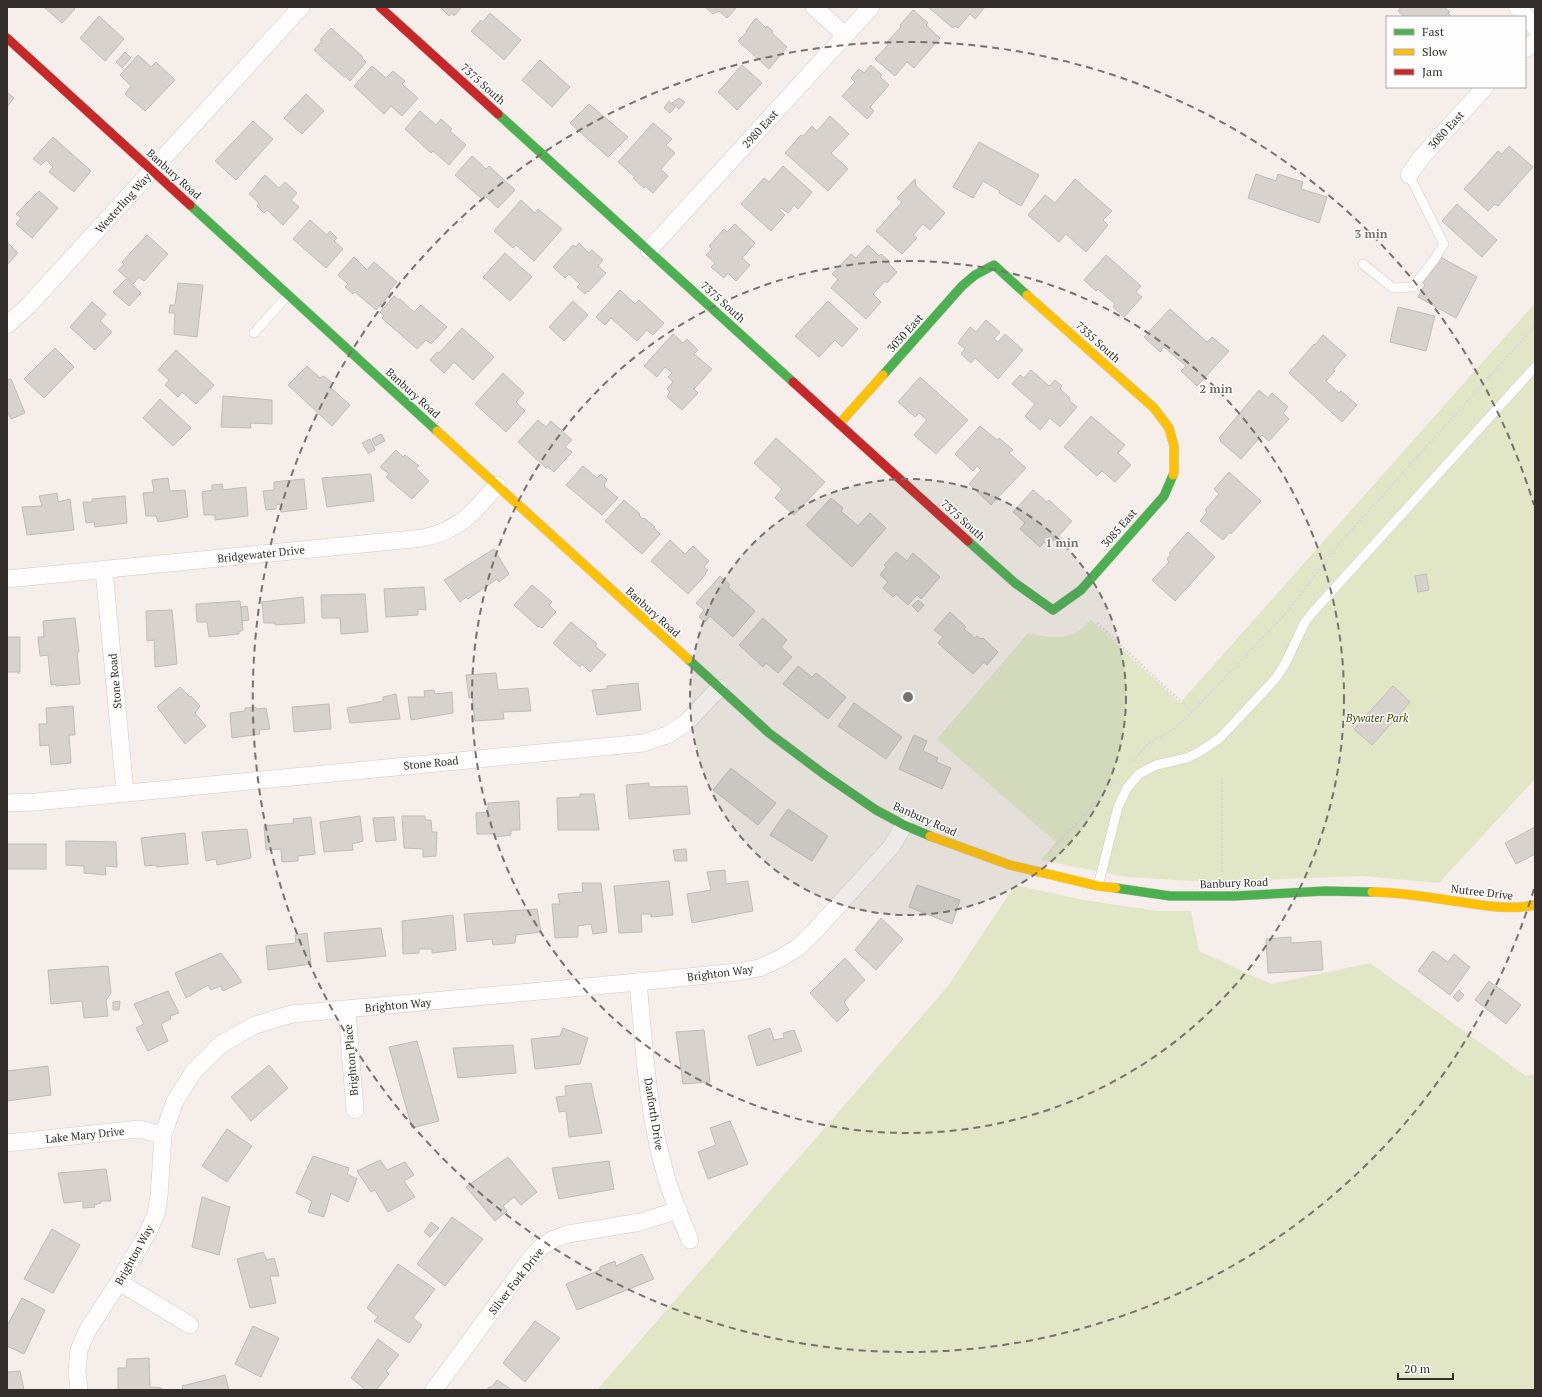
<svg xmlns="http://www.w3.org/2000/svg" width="1542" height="1397" font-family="'PT Serif',serif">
<rect width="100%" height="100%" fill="#f5eeea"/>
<g fill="#e1e7c6">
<path d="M1535,303V779L1439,883L1361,876L1208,882L1127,877L1041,860L1056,842L937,739L1028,633C1044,637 1063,641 1079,631C1083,628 1087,623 1091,620L1180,703Z"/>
<polygon points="1015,885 1083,900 1158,911 1191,911 1199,951 1271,984 1370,963 1526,1076 1535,1074 1535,1390 597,1390 948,986"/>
</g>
<g fill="#d7d2ce" stroke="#c0bcb8">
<polygon points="44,7 73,7 75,9 62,23"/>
<polygon points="440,7 462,7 454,16 452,13 449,16"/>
<polygon points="705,7 737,7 727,18 719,11 713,14"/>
<polygon points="928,7 985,7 975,19 970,14 958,28 955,26 953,28"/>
<polygon points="1401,7 1444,7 1450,12 1448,13 1452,17 1405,17 1398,11"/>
<polygon points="913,10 928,23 926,25 940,38 914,68 907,62 895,76 875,59 888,45 886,43 901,27 900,25"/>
<polygon points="490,13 521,40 504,60 471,31 481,20 483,22"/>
<polygon points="99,16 124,39 105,61 80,38"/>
<polygon points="756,18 766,28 767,26 773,31 772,33 787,47 769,69 738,41 747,32 746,31"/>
<polygon points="331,28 363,57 362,58 366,62 350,81 345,76 344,77 314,50 322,41 320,40"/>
<polygon points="125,52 131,58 122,68 116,62"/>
<polygon points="138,55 151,67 156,62 175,80 145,111 125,94 131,86 120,75"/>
<polygon points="540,60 570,87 552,107 522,80"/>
<polygon points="742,65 762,83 737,110 718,92"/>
<polygon points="871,65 882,75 880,77 889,85 870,107 874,111 867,119 842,96 855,82 851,78 859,69 864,73"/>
<polygon points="372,66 386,78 393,71 405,81 402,84 418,98 402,116 391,106 384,114 354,86"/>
<polygon points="7,92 14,98 7,107"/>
<polygon points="306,94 324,111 302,134 284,118"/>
<polygon points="679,98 685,102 679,109 672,103"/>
<polygon points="669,101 675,107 670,113 664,108"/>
<polygon points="589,104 628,137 608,157 570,123"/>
<polygon points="420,111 436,125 441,119 452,129 450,131 466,145 449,165 433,151 431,153 405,129"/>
<polygon points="830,116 849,134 831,153 848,169 828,191 785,153 801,135 803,136 812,126 817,131"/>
<polygon points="253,121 273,139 236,180 215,161"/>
<polygon points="653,123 672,139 666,145 675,153 661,169 668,176 653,193 645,186 644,188 633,178 635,177 618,162"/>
<polygon points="53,137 91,171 74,192 49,172 53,167 46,160 41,165 33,159"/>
<polygon points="979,142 1039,175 1021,206 999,193 1000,191 983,181 973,198 953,187"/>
<polygon points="1509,146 1533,167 1498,206 1495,204 1488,211 1464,189 1498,151 1502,154"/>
<polygon points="472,156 486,169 489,166 515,190 498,208 485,196 482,199 455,175"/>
<polygon points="783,166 812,192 798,209 794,205 788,213 781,208 779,210 785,215 771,231 741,204 764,178 769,182"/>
<polygon points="1256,174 1276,181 1278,174 1303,182 1301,189 1327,197 1319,223 1248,198"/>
<polygon points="265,175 279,188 285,182 297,193 291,200 299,207 283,225 267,210 264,213 257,206 259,203 249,194"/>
<polygon points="915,179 916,186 945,213 930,230 923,224 913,235 917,238 902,254 876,231 902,202 897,198"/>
<polygon points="1075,179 1112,211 1103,220 1108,225 1086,252 1066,234 1059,242 1028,215 1045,195 1055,203"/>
<polygon points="39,191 58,208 32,238 16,224 21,218 16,214"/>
<polygon points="521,200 535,213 538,209 562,229 534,261 516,245 513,248 494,231"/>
<polygon points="1457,204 1497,240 1482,257 1442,221"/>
<polygon points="310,220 327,235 330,231 337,238 334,241 343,249 326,268 293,239"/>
<polygon points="735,224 755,243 742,258 750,265 736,281 728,273 724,278 711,267 715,263 706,255 712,249 709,246 724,229 727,232"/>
<polygon points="147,235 168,254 144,281 139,277 133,284 118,270 124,264 122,262"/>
<polygon points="7,242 18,253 7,265"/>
<polygon points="579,243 589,253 592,250 603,260 598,266 606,273 588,292 587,291 585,294 577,287 580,284 569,274 565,278 553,267 573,245 576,247"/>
<polygon points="868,245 879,256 881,254 890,262 889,264 897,272 887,283 885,281 873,294 881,302 866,319 831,288 838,279 832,274 851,254 856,258"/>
<polygon points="505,253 532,277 510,301 483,277"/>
<polygon points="1106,255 1141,286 1136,292 1142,297 1124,317 1113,307 1115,304 1098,289 1096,291 1084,280"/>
<polygon points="354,257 367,270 374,262 397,282 389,291 391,293 376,310 355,292 353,294 345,287 348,284 338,275"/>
<polygon points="1440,257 1477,277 1456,318 1418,297 1425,285 1423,283 1430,272 1431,273"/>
<polygon points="126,279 141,293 129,306 113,292"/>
<polygon points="178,283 203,285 197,337 174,334 175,313 169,313 170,305 175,305"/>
<polygon points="620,290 635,304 639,300 664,323 653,335 647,330 637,341 611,318 605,325 596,317"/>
<polygon points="394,296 399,300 400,299 414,312 421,305 447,327 431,344 426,340 417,349 382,318 384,316 380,312"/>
<polygon points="573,301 588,315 564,341 549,327"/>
<polygon points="828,301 858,329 842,347 835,340 819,357 795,336"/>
<polygon points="92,302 106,314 100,321 112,332 95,350 70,327"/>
<polygon points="1398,307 1435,316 1426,351 1390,342"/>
<polygon points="1170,309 1207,342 1212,337 1229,351 1197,386 1181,371 1186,366 1164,347 1160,352 1144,337"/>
<polygon points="986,320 1000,332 994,339 998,342 1005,334 1023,350 998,379 975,358 971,363 961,354 965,349 958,343 970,327 976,332"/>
<polygon points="462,328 494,357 473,380 454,362 444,373 430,360 437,352 439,353"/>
<polygon points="673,334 683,343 687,339 698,350 694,354 712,369 694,389 698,393 682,410 667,397 670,392 667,389 673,382 668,377 672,373 665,367 657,377 644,366"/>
<polygon points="1323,335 1346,355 1333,370 1335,371 1326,381 1339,393 1341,391 1357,405 1342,422 1289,373 1314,344 1315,345"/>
<polygon points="55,348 74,367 44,398 24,379"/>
<polygon points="176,350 214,385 196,404 182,392 178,397 165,385 169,380 158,370"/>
<polygon points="307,366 320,378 324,376 333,384 330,387 350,405 332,426 288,385"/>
<polygon points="1031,370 1049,386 1055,380 1062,386 1060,389 1070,398 1069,400 1077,407 1060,427 1050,418 1040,430 1025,416 1035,404 1012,384 1020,375 1024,378"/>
<polygon points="503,373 524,393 516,402 525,411 506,432 475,404"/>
<polygon points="920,377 968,420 936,454 914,435 927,420 919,413 915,417 898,402"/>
<polygon points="11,379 25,413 11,419 7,411 7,380"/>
<polygon points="1259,390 1268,398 1272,393 1288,407 1283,413 1289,419 1269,441 1262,435 1241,459 1220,441 1221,440 1219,438"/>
<polygon points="223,396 272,400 272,424 250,423 251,428 221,427"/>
<polygon points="160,399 191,428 173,446 143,418"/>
<polygon points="1091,416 1125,445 1118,453 1131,465 1115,482 1102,471 1097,476 1064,447"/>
<polygon points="538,420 546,427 551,421 572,440 565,447 572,452 554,472 547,466 546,468 518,442"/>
<polygon points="980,426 997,440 999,438 1013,450 1009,453 1026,468 991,505 969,484 981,470 977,466 973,471 955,454"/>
<polygon points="381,434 385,441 375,446 372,439"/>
<polygon points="776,438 825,482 794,515 775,498 782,489 754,463"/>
<polygon points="370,439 375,450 368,453 362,443"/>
<polygon points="396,450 403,457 405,455 419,466 416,468 429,481 412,499 386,477 389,474 380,467"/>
<polygon points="583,466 597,478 601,474 607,480 604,484 605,487 618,498 602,515 566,485"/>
<polygon points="1229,472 1261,501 1231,534 1230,532 1223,540 1200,521 1207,512 1205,510 1219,494 1214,489"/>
<polygon points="371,474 374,501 327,507 322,478"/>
<polygon points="168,478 170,491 185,490 188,517 158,522 156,516 146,516 143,493 154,492 152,480"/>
<polygon points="304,479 307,509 281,512 280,504 276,505 276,509 266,510 263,491 274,490 274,482"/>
<polygon points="222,484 223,490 246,487 248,516 215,520 215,515 204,515 202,492 212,490 212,485"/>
<polygon points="1033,490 1047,502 1049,500 1072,521 1054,541 1049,537 1040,547 1020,529 1025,523 1013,512"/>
<polygon points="57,493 58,502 70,499 74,530 27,535 22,507 42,506 39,496"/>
<polygon points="125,496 127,523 95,527 94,522 86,523 83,502 92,502 92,499"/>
<polygon points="831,498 843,508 841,511 858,526 870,513 886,528 852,567 806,525"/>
<polygon points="624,500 640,514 639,515 643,519 644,518 655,527 654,528 660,534 642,554 605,521"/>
<polygon points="1188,532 1215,557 1175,601 1152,580 1169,562 1167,559 1171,554 1169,553"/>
<polygon points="670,540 685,554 693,546 709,561 704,567 708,570 705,573 706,574 688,594 651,561"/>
<polygon points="494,549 509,574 499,582 497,579 468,599 466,597 460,602 444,580"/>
<polygon points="896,552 907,561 913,553 940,577 921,599 917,595 908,605 896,594 893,597 883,588 888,582 880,575 886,567 884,565"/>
<polygon points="1426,574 1429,590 1418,592 1415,576"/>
<polygon points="720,576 730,585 728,587 755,611 733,637 710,616 705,622 699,617 704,610 696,603"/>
<polygon points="532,585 552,602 549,605 556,612 542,628 539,626 538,627 514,605"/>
<polygon points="424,587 426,610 418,609 418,615 386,617 384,589"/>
<polygon points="365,594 368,632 341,634 340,618 322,618 321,595"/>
<polygon points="303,597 305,623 275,625 275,623 264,623 262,602"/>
<polygon points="918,600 924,605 918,612 912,606"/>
<polygon points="240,601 243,630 239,632 239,634 209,637 207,622 197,622 196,604"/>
<polygon points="247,606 249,620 242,621 241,607"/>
<polygon points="172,610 177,664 155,667 154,640 147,641 146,611"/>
<polygon points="950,612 966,627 964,629 975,638 977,636 981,639 983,638 998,652 987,665 984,662 973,674 938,643 943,637 934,630"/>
<polygon points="75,618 79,652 77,652 80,684 56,686 56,684 51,685 48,655 40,656 38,637 44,637 43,621"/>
<polygon points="763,618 787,640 781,647 792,657 778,673 766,663 763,667 739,645"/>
<polygon points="571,622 597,644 595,646 606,655 590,672 582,664 580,667 553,643"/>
<polygon points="7,637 20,637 20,672 19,671 19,674 17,672 7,672"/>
<polygon points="798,666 812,677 816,673 846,697 828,719 783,684"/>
<polygon points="496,673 498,690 528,688 531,711 503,712 504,719 475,721 472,697 469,698 466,675"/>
<polygon points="638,683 641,710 597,715 592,690 607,689 607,686"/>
<polygon points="1393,686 1410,702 1372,745 1354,729"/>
<polygon points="180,687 190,697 191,696 200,706 195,713 206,726 185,744 157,707"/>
<polygon points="434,690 435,694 452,692 453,713 411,720 408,697 425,697 424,691"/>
<polygon points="396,694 400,719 350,723 347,708 383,701 383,697"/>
<polygon points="854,703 902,737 886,759 838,726"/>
<polygon points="329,704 331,729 294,732 292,707"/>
<polygon points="73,706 75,735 69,735 71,763 51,765 49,745 40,746 39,724 47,724 46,708"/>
<polygon points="256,707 256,709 266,708 270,729 259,730 260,734 232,738 230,713 245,711 245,708"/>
<polygon points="914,735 927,741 923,751 938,758 936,762 951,768 942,789 899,769"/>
<polygon points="731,768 776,803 758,825 713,790"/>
<polygon points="649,783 649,787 687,786 690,814 629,819 626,785"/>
<polygon points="580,794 594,794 599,830 558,830 557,798 580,797"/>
<polygon points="519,801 520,830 511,830 511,835 495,837 495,834 477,834 476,813 488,812 488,803"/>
<polygon points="788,809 828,836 812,861 770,835"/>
<polygon points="360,816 363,841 352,844 353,850 324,852 320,822"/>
<polygon points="402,816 425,816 425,820 431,820 432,832 437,832 436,856 423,857 423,849 404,848"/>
<polygon points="311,817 315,854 298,856 298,861 282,862 281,849 266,850 264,826 294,823 293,819"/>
<polygon points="394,817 396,840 376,842 373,818"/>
<polygon points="1535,827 1535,854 1516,864 1505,843"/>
<polygon points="247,829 251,858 217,865 216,859 206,861 202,832"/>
<polygon points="185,833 188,864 157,867 155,865 145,866 141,838"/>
<polygon points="66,841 116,842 117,867 105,866 106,875 84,873 84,866 66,865"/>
<rect x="7" y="844" width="39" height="25"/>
<polygon points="686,849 687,861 675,861 673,850"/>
<polygon points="725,870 726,884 748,881 753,911 692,923 687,894 711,890 707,872"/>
<polygon points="669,881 673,915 651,917 651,914 641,914 642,932 619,933 614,886"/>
<polygon points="582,883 601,883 607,932 593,934 591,924 578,926 578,937 555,938 552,904 560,904 558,894 583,892"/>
<polygon points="917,885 960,900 952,924 909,907"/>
<polygon points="537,909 541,932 516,935 515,943 493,945 492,939 467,942 464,914"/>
<polygon points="453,915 456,950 432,953 432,949 419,949 419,953 403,954 402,921"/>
<polygon points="881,918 903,939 876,970 855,950"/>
<polygon points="381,928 386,956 327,962 324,933"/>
<polygon points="307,933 311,964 268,970 266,946 296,943 295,935"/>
<polygon points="1291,937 1291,943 1321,941 1323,970 1268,973 1266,939"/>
<polygon points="1433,951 1448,962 1454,954 1470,967 1450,995 1418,971"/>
<polygon points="221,953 242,982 223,991 220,986 211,990 208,985 186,998 175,973"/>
<polygon points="845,958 865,980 844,1002 849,1010 837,1022 810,993"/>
<polygon points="108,966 111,993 106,1000 108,1016 84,1018 82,1001 51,1004 48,970"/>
<polygon points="1489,981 1521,1005 1506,1024 1475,1000"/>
<polygon points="1459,990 1464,995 1458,1002 1453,997"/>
<polygon points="168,991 179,1013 170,1016 171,1019 161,1024 168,1041 148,1051 136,1028 144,1024 134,1004"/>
<polygon points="120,1001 119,1010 113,1010 113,1002"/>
<polygon points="563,1028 588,1038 580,1064 535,1069 531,1039 560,1036"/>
<polygon points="770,1028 774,1040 784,1038 783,1033 794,1030 802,1051 757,1066 748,1036"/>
<polygon points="704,1030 710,1082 683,1084 676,1032"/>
<polygon points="417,1041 439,1121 412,1128 389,1047"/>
<polygon points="513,1045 516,1073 458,1078 453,1048"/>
<polygon points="269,1065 288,1088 251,1121 231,1097"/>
<polygon points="48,1066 51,1095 7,1101 7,1071"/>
<polygon points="591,1083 602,1133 569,1137 566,1111 559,1112 556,1097 566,1096 565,1086"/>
<polygon points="730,1121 748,1164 708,1179 698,1152 716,1145 710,1128"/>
<polygon points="227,1129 252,1146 227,1182 202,1166"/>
<polygon points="313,1156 349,1168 347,1174 357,1179 348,1202 331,1193 324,1217 308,1212 312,1201 296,1193"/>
<polygon points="508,1157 537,1192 521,1205 514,1197 503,1206 507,1211 495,1221 466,1187"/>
<polygon points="380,1160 387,1170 405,1162 414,1175 404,1181 415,1197 388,1212 375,1190 371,1192 357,1171"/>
<polygon points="609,1161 614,1189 559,1199 552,1168"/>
<polygon points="106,1169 111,1201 101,1201 101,1203 94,1205 95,1207 83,1208 83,1201 64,1203 58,1173"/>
<polygon points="202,1197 230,1207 219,1255 192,1247"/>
<polygon points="452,1217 483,1239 445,1286 417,1264"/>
<polygon points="431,1222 439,1228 430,1237 424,1232"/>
<polygon points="52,1229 80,1245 53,1293 24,1279"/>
<polygon points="263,1252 267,1260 274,1258 279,1276 270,1276 276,1303 250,1308 237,1259"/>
<polygon points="642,1254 654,1279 577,1310 566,1284 600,1270 600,1267 615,1261 616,1266"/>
<polygon points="398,1264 435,1289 413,1318 422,1325 409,1343 374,1321 378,1317 367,1308"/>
<polygon points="22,1298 45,1310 24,1354 7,1346 7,1326"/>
<polygon points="535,1321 560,1338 525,1382 503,1363"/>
<polygon points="253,1326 279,1338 261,1377 235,1364"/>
<polygon points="378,1339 399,1355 386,1371 389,1374 376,1390 366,1390 351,1378"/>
<polygon points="149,1358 150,1387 162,1388 162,1390 118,1390 118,1368 126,1368 127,1359"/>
<polygon points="20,1371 24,1390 7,1390 7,1372"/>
<polygon points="225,1375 229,1390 183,1390 182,1386"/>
<polygon points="497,1380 512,1390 487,1390 489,1387 492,1387"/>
</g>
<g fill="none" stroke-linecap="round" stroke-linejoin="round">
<defs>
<g id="lane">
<polyline points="1363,264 1393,288 1413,287 1434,260 1444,244 1409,175"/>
<polyline points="254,333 288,295"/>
<polyline points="1098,886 1118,807 1127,788 1139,774 1156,765 1187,758 1201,751 1220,738 1276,678 1285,664 1305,622 1313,612 1535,367"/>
</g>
<g id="street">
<polyline points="814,7 845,35"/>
<polyline points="1517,7 1535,27"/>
<polyline points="1525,49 1535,42"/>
<polyline points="1409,175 1420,159 1485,87"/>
<polyline points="649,250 871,7"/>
<polyline points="7,325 28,306 301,7"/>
<polyline points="104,570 125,792"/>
<path d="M7,579L423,538C460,530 474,512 497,485"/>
<polyline points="7,803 35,802 643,743 667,735 686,723 719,688"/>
<path d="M638,982C644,1044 647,1108 664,1169C670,1193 680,1217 690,1240"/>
<polyline points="347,1010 355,1110"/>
<polyline points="7,1143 139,1129 163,1135"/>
<polyline points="119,1282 190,1325"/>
<polyline points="79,1390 77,1371 79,1350 87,1331 119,1282 148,1232 156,1214 159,1196 163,1135 175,1101 194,1071 220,1045 255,1025 292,1014 638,982 737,972 759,968 779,959 797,948 813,933 892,846 904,825"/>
<polyline points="434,1390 530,1259 541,1247 554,1239 568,1234 641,1222 678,1210"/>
</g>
<g id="fast">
<polyline points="498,114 793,382"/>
<polyline points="190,205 437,431"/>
<polyline points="883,375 962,286 975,275 994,265 1027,295"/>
<polyline points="968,541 1015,583 1053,610 1081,590 1164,496 1173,475"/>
<polyline points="688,659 769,733 825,775 876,810 904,825 930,836"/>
<polyline points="1116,888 1170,896 1234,896 1325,891 1372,892"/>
</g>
<g id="slow">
<polyline points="1027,295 1154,408 1169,428 1174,446 1174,472 1173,475"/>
<polyline points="839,424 883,375"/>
<polyline points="437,431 688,659"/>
<polyline points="930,836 1010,865 1098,886 1116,888"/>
<path d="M1372,892C1402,892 1432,898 1461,902C1487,906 1510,910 1535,905"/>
</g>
<g id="jam">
<polyline points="380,7 498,114"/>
<polyline points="7,38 190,205"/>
<polyline points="793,382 968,541"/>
</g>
</defs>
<use href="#lane" stroke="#d2ccc9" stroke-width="10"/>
<use href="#street" stroke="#d2ccc9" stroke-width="18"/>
<use href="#fast" stroke="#d2ccc9" stroke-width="10"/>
<use href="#slow" stroke="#d2ccc9" stroke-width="10"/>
<use href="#jam" stroke="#d2ccc9" stroke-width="10"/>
<g stroke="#dcdad8" stroke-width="2.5" stroke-dasharray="2 2" stroke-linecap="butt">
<polyline points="1097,623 1192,712"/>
<polyline points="1133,761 1150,742 1174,729 1192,712 1289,610 1339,544 1535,326"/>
<polyline points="1222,778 1222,875"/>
<polyline points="1048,854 1115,781"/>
</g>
<use href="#lane" stroke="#fefcfc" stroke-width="9"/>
<use href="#street" stroke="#fefcfc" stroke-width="17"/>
<use href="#fast" stroke="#4caf50" stroke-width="9"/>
<use href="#slow" stroke="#ffc107" stroke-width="9"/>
<use href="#jam" stroke="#c62828" stroke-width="9"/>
</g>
<circle cx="908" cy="697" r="218" fill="#77716e" fill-opacity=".12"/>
<g fill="none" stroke="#77716e" stroke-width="2" stroke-dasharray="7 5">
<circle cx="908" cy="697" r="218"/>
<circle cx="908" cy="697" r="436"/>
<path d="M1534 889A655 655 0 1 1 1534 505"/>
</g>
<g text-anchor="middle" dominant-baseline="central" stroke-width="3" stroke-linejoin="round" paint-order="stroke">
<g font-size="11" fill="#332e2b" stroke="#fdfdfd">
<text transform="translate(483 84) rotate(42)">7375 South</text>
<text transform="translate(760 129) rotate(-48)">2980 East</text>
<text transform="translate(1446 130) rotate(-48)">3080 East</text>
<text transform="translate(174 174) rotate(42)">Banbury Road</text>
<text transform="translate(123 203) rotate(-48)">Westerling Way</text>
<text transform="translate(723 302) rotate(42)">7375 South</text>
<text transform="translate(905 333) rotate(-48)">3030 East</text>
<text transform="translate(1098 342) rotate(42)">7335 South</text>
<text transform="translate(413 393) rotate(42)">Banbury Road</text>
<text transform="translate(963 520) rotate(42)">7375 South</text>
<text transform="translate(1119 528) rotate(-49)">3085 East</text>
<text transform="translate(261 554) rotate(-6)">Bridgewater Drive</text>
<text transform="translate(653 612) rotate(42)">Banbury Road</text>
<text transform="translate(115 681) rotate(-95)">Stone Road</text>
<text transform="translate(431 763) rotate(-6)">Stone Road</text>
<text transform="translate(925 819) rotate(24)">Banbury Road</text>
<text transform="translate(1234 883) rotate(-2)">Banbury Road</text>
<text transform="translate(1482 892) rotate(7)">Nutree Drive</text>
<text transform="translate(720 973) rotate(-7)">Brighton Way</text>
<text transform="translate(398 1005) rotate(-5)">Brighton Way</text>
<text transform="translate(351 1060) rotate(-95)">Brighton Place</text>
<text transform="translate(654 1114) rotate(81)">Danforth Drive</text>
<text transform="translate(85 1135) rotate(-6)">Lake Mary Drive</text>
<text transform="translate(134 1255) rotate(-61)">Brighton Way</text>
<text transform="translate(516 1281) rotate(-52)">Silver Fork Drive</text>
</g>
<g font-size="11" font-style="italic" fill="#394800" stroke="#fdfdfd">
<text x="1377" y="718">Bywater Park</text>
</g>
</g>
<circle cx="908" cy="697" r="6" fill="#77716e" stroke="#fdfdfd" stroke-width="2"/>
<g font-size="12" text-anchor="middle" font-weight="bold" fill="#77716e" stroke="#fdfdfd" stroke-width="3" stroke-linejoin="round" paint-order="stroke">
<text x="1371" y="238">3 min</text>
<text x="1216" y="393">2 min</text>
<text x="1062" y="547">1 min</text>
</g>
<rect width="1542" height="1397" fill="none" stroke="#332e2b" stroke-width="16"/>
<rect x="1386" y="16" width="140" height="72" fill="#fdfdfd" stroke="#acaaa9"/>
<rect x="1394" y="29" width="20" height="6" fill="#4caf50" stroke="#acaaa9"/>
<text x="1422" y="36" font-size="12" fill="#332e2b">Fast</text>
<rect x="1394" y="49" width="20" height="6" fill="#ffc107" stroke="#acaaa9"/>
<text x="1422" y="56" font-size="12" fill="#332e2b">Slow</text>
<rect x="1394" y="69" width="20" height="6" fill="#c62828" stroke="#acaaa9"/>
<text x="1422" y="76" font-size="12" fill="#332e2b">Jam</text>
<path d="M1398 1373v6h55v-6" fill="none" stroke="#332e2b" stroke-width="2"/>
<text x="1404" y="1373" font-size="12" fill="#332e2b" stroke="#fdfdfd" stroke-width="3" paint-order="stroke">20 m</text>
</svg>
